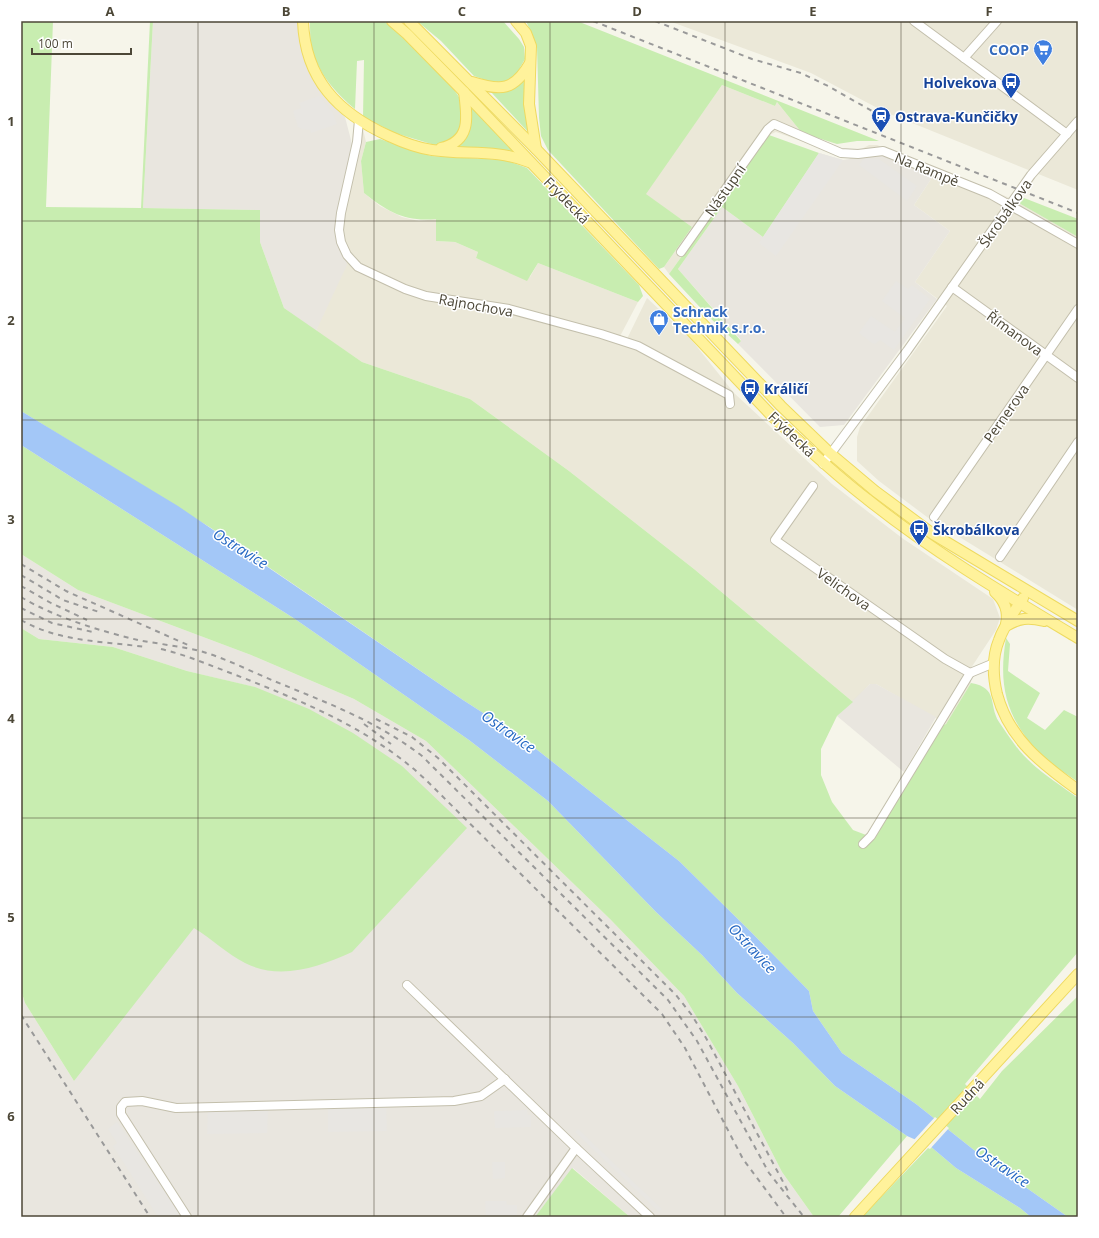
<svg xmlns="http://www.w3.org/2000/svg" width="1099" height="1238" font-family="'Open Sans',sans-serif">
<rect width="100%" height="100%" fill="#f6f5ea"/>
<g fill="#ebe8d8">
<polygon points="669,21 1078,21 1078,190 885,112 811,73"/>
<polygon points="722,85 775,106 777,102 802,133 849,152 856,152 869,145 877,145 1010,198 1078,237 1078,610 927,517 879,481 857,461 857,437 860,427 947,306 915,282 950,231 914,205 933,176 879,154 851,159 776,132 769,135 669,274 664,267 692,227 645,194"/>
<polygon points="362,125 366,142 361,161 364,193 380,206 402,217 419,221 436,219 436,241 455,242 478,252 476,258 530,277 538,263 638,302 617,342 624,345 647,298 690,338 734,393 832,484 902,538 993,599 1000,618 996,630 971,668 971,683 946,724 876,684 870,684 853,702 694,569 569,471 470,399 362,362 316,331 338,270 335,221"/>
</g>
<g fill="#e9e6df">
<polygon points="153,21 299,21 299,37 312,79 345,117 352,144 340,222 347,265 316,331 284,308 260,242 260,210 143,208"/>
<polygon points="819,153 843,160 879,154 933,176 914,205 950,231 915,282 937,299 844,425 820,427 738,344 741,340 678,269 722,207 763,237"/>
<polygon points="21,554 78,590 251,655 354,699 426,741 610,919 684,996 738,1086 782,1172 814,1217 630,1217 573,1168 535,1217 21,1217 21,990 25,1003 74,1081 254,687 187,671 113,647 39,639 21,628"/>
<polygon points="870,684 876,684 936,717 904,772 837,716"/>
</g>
<g fill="#c8edb0">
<path d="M21,21H53L46,207L141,208L150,21H153L143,208L260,210V242L284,308L362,362L470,399L569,471L694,569L853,702L837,716L821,749V775L832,802L853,830L874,838L941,726L946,724L971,683C999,688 988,704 999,722C1004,729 1009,737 1015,745C1031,767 1056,782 1078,798V952L965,1084L980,1099L1002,1071L1078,996V1217H1068L984,1158L916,1104L842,1053L813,1011L809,991L750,931L679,861L522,738L463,700L211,528L21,411Z"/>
<path d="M310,21H384C401,35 456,84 462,103C465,114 461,125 457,136L438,146L395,133L363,117L364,60L357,61L355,109C336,93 319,75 312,49C310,40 310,30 310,21Z"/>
<polygon points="417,21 503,21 519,39 524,47 525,59 517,73 507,81 498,82 488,81 474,76 441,41"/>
<polygon points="526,21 577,21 879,141 857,141 837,144 802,133 777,102 775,106 722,85 646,194 692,227 664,267 659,269 548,150 541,136 539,118 537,47"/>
<path d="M527,75L530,134L490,91C507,91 516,89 527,75Z"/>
<polygon points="470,106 515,153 452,149"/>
<polygon points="769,135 819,153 763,237 722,207 678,269 741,341 738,344 709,317 669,274"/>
<path d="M380,139L431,156L505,160L527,168L639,285L643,296L638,302L538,263L527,281L476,258L478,252L455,242L436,241V219C405,222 388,212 364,193L361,161L366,142Z"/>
<polygon points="1019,196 1078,219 1078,237 1017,202"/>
<polygon points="21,445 295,619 469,740 548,801 656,912 702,955 737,993 793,1043 835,1086 907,1136 838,1217 814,1217 782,1172 738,1086 684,996 610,919 426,741 354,699 251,655 78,590 21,554"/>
<path d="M21,628L39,639L113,647L187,671L255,687L309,709L353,733L402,766L467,828L352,952C319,967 280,981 245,963C227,954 212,939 194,928L74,1081L25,1003L21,990Z"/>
<path d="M1006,638L1010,644L1008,671L1040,693L1027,718L1045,730L1064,710L1078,717V782C1066,773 1049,764 1039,753C1006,717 998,686 1006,638Z"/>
<polygon points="930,1146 956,1168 1020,1208 1031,1217 862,1217"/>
<polygon points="572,1168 630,1217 535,1217"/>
</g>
<g fill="#e8e6e2">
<polygon points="319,96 333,113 337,124 311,133 310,130 302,129 298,127 293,111 301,108 299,103"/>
<polygon points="819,153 843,160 776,256 759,243"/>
<polygon points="864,158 879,159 917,186 907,201 859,165"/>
<polygon points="896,281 908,289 912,285 930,299 894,350 880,340 875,344 872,343 859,333 871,316 895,332 905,318 882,301"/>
<polygon points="386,1106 387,1131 328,1132 328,1107"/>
<polygon points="268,1108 267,1133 207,1134 208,1109"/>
<polygon points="527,1110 528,1115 531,1115 531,1127 495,1128 494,1111"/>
<polygon points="117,1122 178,1211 181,1217 158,1217 113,1146 117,1143 108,1129"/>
<polygon points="578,1129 662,1209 659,1212 575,1132"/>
<polygon points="492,1162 505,1162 505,1178 493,1179"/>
<polygon points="485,1201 506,1201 507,1205 517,1205 517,1216 486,1217"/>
</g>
<polygon fill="#a3c7f7" points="21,411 178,506 463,700 522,738 679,861 750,931 809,991 813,1011 842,1053 916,1104 984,1158 1068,1217 1031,1217 1020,1208 956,1168 930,1146 907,1136 835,1086 793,1043 737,993 702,955 656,912 548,801 469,740 295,619 21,445"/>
<polygon fill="#f6f5ea" points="935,1117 949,1128 930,1149 913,1141"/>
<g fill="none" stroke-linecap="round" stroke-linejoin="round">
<defs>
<g id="minor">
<polyline points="914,21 1067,134"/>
<polyline points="964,58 997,21"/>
<polyline points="359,120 357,142 341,213 339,230 341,242 347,255 358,267 405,289 426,296 509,309 601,334 638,346 729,395 730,404"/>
<polyline points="681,252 768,129 774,124 841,153 858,154 883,151 990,194 1078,244"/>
<polyline points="952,287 1078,378"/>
<polyline points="823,464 907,351 1031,175 1078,121"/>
<polyline points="813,486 775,540 945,659 970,673"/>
<polyline points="934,517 1078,309"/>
<polyline points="1000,557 1078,442"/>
<polyline points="863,844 871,836 970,673 994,663"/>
<polyline points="407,985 576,1148 650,1217"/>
<polyline points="187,1217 121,1114 121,1107 125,1102 142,1101 176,1108 454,1101 481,1096 505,1079"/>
<polyline points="527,1217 576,1148"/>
</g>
<g id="major">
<path d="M303,21C305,79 338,113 389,136C402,142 418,148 432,150C465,155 497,149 529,162"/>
<path d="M392,21L407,34L464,92L773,417C804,445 834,474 867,499C933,552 1006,595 1078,638"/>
<polyline points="409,21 536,149 781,406 831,454 875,491 933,534 1078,621"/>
<polyline points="516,21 526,33 531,46 529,104 536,149"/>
<path d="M472,82C501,91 514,91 530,63"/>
<path d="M441,148C472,141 467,116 464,92"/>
<path d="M995,592C1005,601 1009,611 1006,624"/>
<path d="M1023,598C1015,611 1004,625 999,640C992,657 993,677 997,694C1009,739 1042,764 1078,790"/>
<path d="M1006,626C1019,618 1028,617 1044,621"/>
<polyline points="855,1217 1078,974"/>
</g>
</defs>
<use href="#minor" stroke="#c3bfac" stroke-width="10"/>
<use href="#major" stroke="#eeda60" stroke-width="12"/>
<use href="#minor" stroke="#fff" stroke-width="8"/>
<use href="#major" stroke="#fff29b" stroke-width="10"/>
<g stroke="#999" stroke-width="2" stroke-dasharray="5 5" stroke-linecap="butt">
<polyline points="593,21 1078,213"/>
<polyline points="655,21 752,59 801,73 828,86 879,115"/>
<polyline points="21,564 66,591 188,645"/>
<polyline points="21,575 63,600 102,613"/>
<polyline points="21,586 51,603 87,620"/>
<path d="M21,597C54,617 100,631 138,640C158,644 180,646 200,651C225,658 250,671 274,681C325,702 377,721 422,756L668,1000L697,1041L769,1173L804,1217"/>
<polyline points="21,608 52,623 93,632"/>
<path d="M21,620C59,642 103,641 145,647"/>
<path d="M161,649C187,655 211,666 236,675C304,702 371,729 425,779L662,1014L685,1048L743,1159L786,1217"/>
<polyline points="376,719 412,737 438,758 676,995 691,1014 706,1038 789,1193"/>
<polyline points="364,724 391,744"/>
<polyline points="21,1015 150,1217"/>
</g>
</g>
<path fill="none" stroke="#4c4737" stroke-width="1" stroke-opacity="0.55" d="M198,21V1217M374,21V1217M550,21V1217M725,21V1217M901,21V1217M21,221H1078M21,420H1078M21,619H1078M21,818H1078M21,1017H1078"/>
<defs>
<symbol id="supermarket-pin" viewBox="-11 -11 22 30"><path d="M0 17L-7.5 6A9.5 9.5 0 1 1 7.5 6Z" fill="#3f7fe0" stroke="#fff"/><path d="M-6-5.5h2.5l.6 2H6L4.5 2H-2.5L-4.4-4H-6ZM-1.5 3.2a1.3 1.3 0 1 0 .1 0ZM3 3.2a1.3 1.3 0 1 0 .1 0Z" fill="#fff"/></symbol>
<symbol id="bus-pin" viewBox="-11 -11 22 30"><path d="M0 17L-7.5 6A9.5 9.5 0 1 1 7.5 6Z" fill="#1a4fb4" stroke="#fff"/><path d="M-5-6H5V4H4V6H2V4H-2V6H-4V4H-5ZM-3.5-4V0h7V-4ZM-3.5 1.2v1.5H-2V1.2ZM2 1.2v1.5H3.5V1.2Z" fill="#fff"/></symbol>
<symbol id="station-pin" viewBox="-11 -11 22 30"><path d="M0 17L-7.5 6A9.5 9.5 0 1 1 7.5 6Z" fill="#1a4fb4" stroke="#fff"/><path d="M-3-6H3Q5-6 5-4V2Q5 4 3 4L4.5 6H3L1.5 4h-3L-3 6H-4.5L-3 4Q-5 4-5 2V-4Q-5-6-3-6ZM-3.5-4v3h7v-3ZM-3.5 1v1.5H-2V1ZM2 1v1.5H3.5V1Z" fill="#fff"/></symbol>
<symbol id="shop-pin" viewBox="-11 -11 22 30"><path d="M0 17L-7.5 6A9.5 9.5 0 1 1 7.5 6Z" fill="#3f7fe0" stroke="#fff"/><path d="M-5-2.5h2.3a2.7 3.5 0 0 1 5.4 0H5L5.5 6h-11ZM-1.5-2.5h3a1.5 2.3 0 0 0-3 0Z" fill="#fff"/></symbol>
</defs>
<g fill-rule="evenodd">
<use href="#supermarket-pin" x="1032" y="38" width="22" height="30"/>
<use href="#bus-pin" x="1000" y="71" width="22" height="30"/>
<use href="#station-pin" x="870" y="105" width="22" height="30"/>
<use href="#shop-pin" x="648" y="308" width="22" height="30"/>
<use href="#bus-pin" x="739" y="377" width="22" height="30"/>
<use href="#bus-pin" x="908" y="518" width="22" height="30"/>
</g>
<g text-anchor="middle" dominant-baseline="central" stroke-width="3" stroke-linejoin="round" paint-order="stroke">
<g font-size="14" font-weight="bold" fill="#366cbe" stroke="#fff" text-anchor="end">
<text x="1029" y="49">COOP</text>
<text x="673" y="311" text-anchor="start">Schrack<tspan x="673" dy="16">Technik s.r.o.</tspan></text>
</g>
<g font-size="14" font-weight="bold" fill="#164399" stroke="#fff" text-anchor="start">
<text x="997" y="82" text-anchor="end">Holvekova</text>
<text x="895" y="116">Ostrava-Kunčičky</text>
<text x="764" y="388">Králičí</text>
<text x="933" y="529">Škrobálkova</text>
</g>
<g font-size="14" fill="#4c4737" stroke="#fff">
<text transform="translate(927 169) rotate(22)">Na Rampě</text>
<text transform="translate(725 190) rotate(-55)">Nástupní</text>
<text transform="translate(567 200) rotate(46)">Frýdecká</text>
<text transform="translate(1005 213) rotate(-55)">Škrobálkova</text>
<text transform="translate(476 305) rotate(10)">Rajnochova</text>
<text transform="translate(1015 333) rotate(36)">Římanova</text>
<text transform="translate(1006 413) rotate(-55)">Pernerova</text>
<text transform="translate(792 434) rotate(44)">Frýdecká</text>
<text transform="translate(844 589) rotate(35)">Velichova</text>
<text transform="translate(967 1096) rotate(-47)">Rudná</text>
</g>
<g font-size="15" font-style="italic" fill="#2568c3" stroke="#fff">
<text transform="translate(241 548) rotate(32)">Ostravice</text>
<text transform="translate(509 731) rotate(35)">Ostravice</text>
<text transform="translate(753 948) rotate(47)">Ostravice</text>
<text transform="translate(1003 1166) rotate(34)">Ostravice</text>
</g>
</g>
<rect width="1099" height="1238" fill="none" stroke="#ffffff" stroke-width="44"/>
<path d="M32 48v6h99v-6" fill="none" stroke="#4c4737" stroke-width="2"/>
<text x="38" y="48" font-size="12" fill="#4c4737" stroke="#ffffff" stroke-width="3" paint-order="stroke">100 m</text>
<rect x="22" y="22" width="1055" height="1194" fill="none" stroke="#4c4737" stroke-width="1.5"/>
<g font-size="13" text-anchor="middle" font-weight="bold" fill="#4c4737">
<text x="110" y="16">A</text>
<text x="286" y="16">B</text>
<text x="462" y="16">C</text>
<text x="637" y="16">D</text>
<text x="813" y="16">E</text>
<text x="989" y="16">F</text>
<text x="11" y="126">1</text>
<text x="11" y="325">2</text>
<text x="11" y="524">3</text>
<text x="11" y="723">4</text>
<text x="11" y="922">5</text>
<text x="11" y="1121">6</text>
</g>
</svg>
